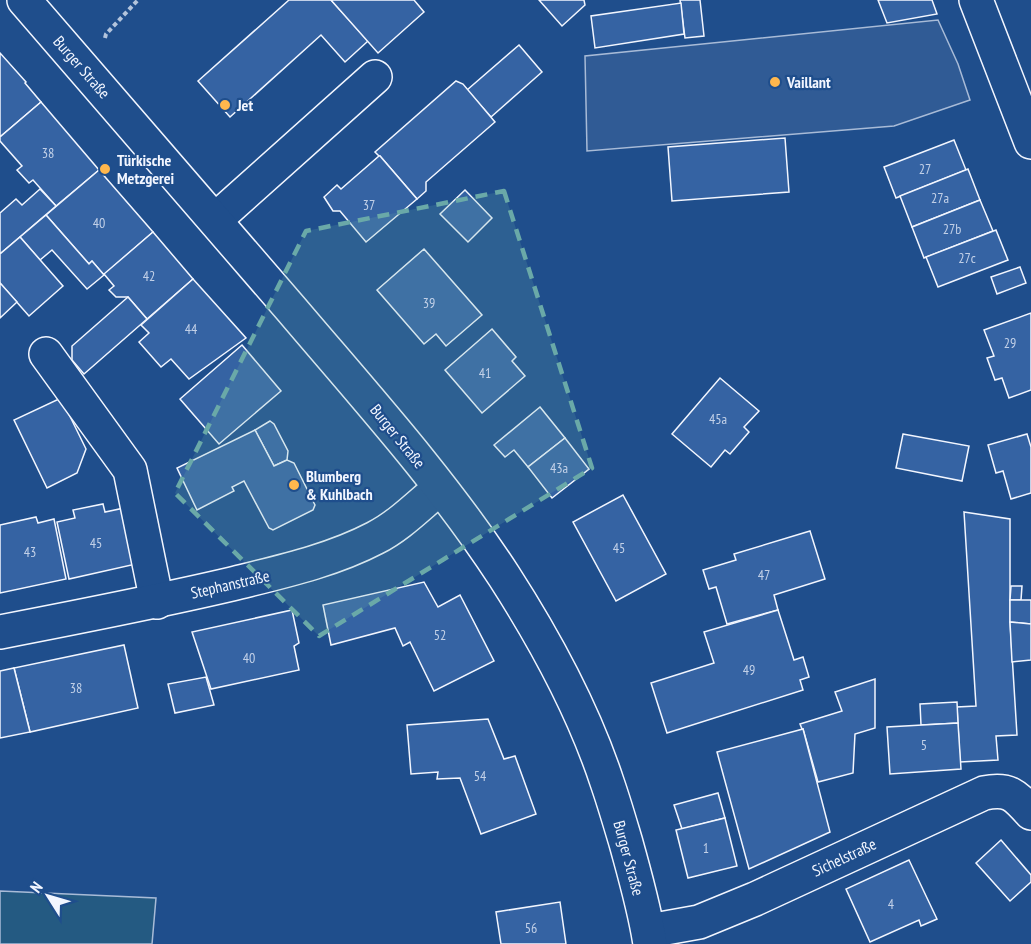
<svg xmlns="http://www.w3.org/2000/svg" width="1031" height="944" font-family="'PT Sans Narrow',sans-serif">
<rect width="100%" height="100%" fill="#1f4e8c"/>
<polygon fill="#245a82" stroke="#a8bbd7" stroke-width="1.5" points="0,891 156,898 152,944 0,944"/>
<polygon fill="#305b95" stroke="#a8bbd7" stroke-width="1.5" points="938,20 958,64 970,100 894,126 587,151 585,56"/>
<g fill="#3563a3" stroke="#f2f6ff" stroke-width="1.5">
<polygon points="289,0 331,0 368,41 345,62 321,35 230,117 198,81"/>
<polygon points="331,0 414,0 424,12 378,53"/>
<polygon points="539,0 584,0 585,5 562,26"/>
<polygon points="680,0 700,0 704,36 685,38"/>
<polygon points="878,0 932,0 937,14 887,23"/>
<polygon points="681,3 684,34 595,48 591,16"/>
<polygon points="519,45 542,72 491,117 467,90"/>
<polygon points="0,53 26,82 25,83 41,102 0,137"/>
<polygon points="456,81 463,84 495,122 426,182 426,191 417,199 380,156 379,156 375,152"/>
<polygon points="41,102 99,170 56,206 33,180 29,183 17,170 22,166 0,141 0,137"/>
<polygon points="785,138 789,192 672,201 668,147"/>
<polygon points="954,140 966,170 896,198 884,167"/>
<polygon points="379,156 380,156 417,199 366,242 340,211 333,211 324,197 337,185 341,189"/>
<polygon points="968,169 980,200 912,227 900,196"/>
<polygon points="99,170 153,232 104,275 92,261 89,264 46,215"/>
<polygon points="40,189 56,206 0,254 0,213 16,199 22,205"/>
<polygon points="465,190 492,218 468,242 440,214"/>
<polygon points="980,200 993,231 924,258 912,227"/>
<polygon points="46,215 89,264 92,261 104,275 87,289 52,250 40,260 20,237"/>
<polygon points="996,230 1008,260 938,287 926,257"/>
<polygon points="153,232 193,279 147,319 128,297 116,297 109,290 114,286 104,274"/>
<polygon points="20,237 63,286 29,316 0,283 0,254"/>
<polygon points="424,249 482,315 446,346 436,334 424,344 377,290"/>
<polygon points="1020,267 1026,283 997,294 991,277"/>
<polygon points="193,279 246,338 189,379 171,359 161,367 139,342 149,333 141,325"/>
<polygon points="0,283 17,302 0,318"/>
<polygon points="128,297 147,319 84,374 72,360 72,346"/>
<polygon points="1031,313 1031,390 1009,398 1002,378 995,380 987,358 994,356 984,330"/>
<polygon points="492,329 516,357 512,361 525,376 482,413 445,370"/>
<polygon points="242,345 281,391 219,444 180,399"/>
<polygon points="720,378 759,411 744,427 749,432 730,454 725,450 711,467 672,434"/>
<polygon points="61,398 86,449 77,473 47,488 14,420"/>
<polygon points="540,407 565,438 528,467 514,450 505,457 494,445"/>
<polygon points="270,421 274,424 288,451 287,460 274,466 255,430"/>
<polygon points="255,430 274,466 287,460 294,463 315,505 313,510 273,530 269,528 244,481 232,487 234,491 197,510 177,468"/>
<polygon points="903,434 969,446 962,481 896,468"/>
<polygon points="1027,434 1031,447 1031,493 1011,499 1003,471 996,473 988,445"/>
<polygon points="565,438 589,469 552,498 528,467"/>
<polygon points="623,495 666,574 616,601 573,522"/>
<polygon points="103,504 105,512 124,508 136,564 69,579 57,522 75,518 73,510"/>
<polygon points="964,512 1010,519 1010,622 1017,735 996,736 998,760 960,762 957,707 976,706"/>
<polygon points="36,517 38,523 54,519 66,579 0,593 0,525"/>
<polygon points="810,531 825,579 774,595 778,610 727,624 716,587 709,589 703,570 736,560 734,554"/>
<polygon points="424,582 438,607 460,595 494,661 434,691 410,642 403,646 395,628 331,645 323,605"/>
<polygon points="1011,586 1022,586 1021,600 1010,600"/>
<polygon points="1010,600 1031,600 1031,624 1010,622"/>
<polygon points="292,610 299,643 294,646 299,670 211,689 192,632"/>
<polygon points="778,610 794,660 803,657 809,677 800,680 803,690 667,733 651,683 714,663 704,632"/>
<polygon points="1010,622 1031,624 1031,660 1012,662"/>
<polygon points="124,645 138,708 30,732 14,668"/>
<polygon points="14,668 30,732 0,738 0,671"/>
<polygon points="206,677 214,705 175,713 168,684"/>
<polygon points="875,679 875,728 855,734 853,773 818,782 803,729 802,729 800,724 842,711 835,692"/>
<polygon points="957,702 958,723 921,725 920,704"/>
<polygon points="488,719 504,759 515,756 536,814 481,834 460,778 437,779 438,772 411,774 407,725"/>
<polygon points="958,723 961,769 890,774 887,727"/>
<polygon points="803,729 830,832 749,869 717,752"/>
<polygon points="718,793 725,818 682,829 674,805"/>
<polygon points="725,818 737,866 688,878 676,830"/>
<polygon points="1001,840 1031,875 1031,882 1010,901 976,863"/>
<polygon points="909,860 937,919 921,926 919,920 870,942 846,889"/>
<polygon points="560,902 566,944 501,944 496,912"/>
</g>
<g fill="none" stroke-linecap="round" stroke-linejoin="round">
<defs>
<g id="minor">
<polyline points="976,0 1031,142"/>
<polyline points="215,220 375,77"/>
<polyline points="46,354 130,470 157,602"/>
<path d="M0,632C78,617 155,602 232,584C280,572 331,561 375,538C399,526 419,505 440,488"/>
<path d="M649,931L699,922L755,899L984,793C1009,788 1015,795 1031,813"/>
</g>
<path id="major" d="M24,0C113,103 203,206 292,310C365,396 442,481 504,576C544,638 584,712 607,782C614,802 620,823 626,843C635,876 645,910 650,944"/>
</defs>
<use href="#minor" stroke="#f2f6ff" stroke-width="36"/>
<use href="#major" stroke="#f2f6ff" stroke-width="36"/>
<polyline stroke="#b3c4dc" stroke-width="4" stroke-dasharray="4.5 3" stroke-linecap="butt" points="105,38 106,34 138,0"/>
<use href="#minor" stroke="#1f4e8c" stroke-width="33"/>
<use href="#major" stroke="#1f4e8c" stroke-width="33"/>
</g>
<path fill="#6aa9a8" fill-opacity="0.2" stroke="#6aa9a8" stroke-width="4.5" stroke-dasharray="12 8" stroke-linejoin="round" d="M504,191L592,468L319,636L175,493L306,231Z"/>
<g fill="#ffb74d" stroke="#1f4e8c" stroke-width="2">
<circle cx="775" cy="82" r="6"/>
<circle cx="225" cy="105" r="6"/>
<circle cx="105" cy="169" r="6"/>
<circle cx="294" cy="485" r="6"/>
</g>
<g text-anchor="middle" dominant-baseline="central" stroke-width="4.5" stroke-linejoin="round" paint-order="stroke">
<g font-size="14" fill="#c3d1e8">
<text x="48" y="153">38</text>
<text x="925" y="169">27</text>
<text x="940" y="198">27a</text>
<text x="369" y="205">37</text>
<text x="99" y="223">40</text>
<text x="952" y="229">27b</text>
<text x="967" y="258">27c</text>
<text x="149" y="276">42</text>
<text x="429" y="303">39</text>
<text x="191" y="329">44</text>
<text x="1010" y="343">29</text>
<text x="485" y="373">41</text>
<text x="718" y="419">45a</text>
<text x="559" y="468">43a</text>
<text x="96" y="543">45</text>
<text x="619" y="548">45</text>
<text x="30" y="552">43</text>
<text x="764" y="575">47</text>
<text x="440" y="635">52</text>
<text x="249" y="658">40</text>
<text x="749" y="670">49</text>
<text x="76" y="688">38</text>
<text x="924" y="745">5</text>
<text x="480" y="776">54</text>
<text x="706" y="848">1</text>
<text x="891" y="904">4</text>
<text x="531" y="928">56</text>
</g>
<g font-size="16" fill="#f2f6ff" stroke="#1f4e8c">
<text transform="translate(82 67) rotate(49)">Burger Straße</text>
<text transform="translate(398 436) rotate(51)">Burger Straße</text>
<text transform="translate(230 584) rotate(-13)">Stephanstraße</text>
<text transform="translate(844 857) rotate(-25)">Sichelstraße</text>
<text transform="translate(629 858) rotate(75)">Burger Straße</text>
</g>
<g font-size="16" font-weight="bold" fill="#f2f6ff" stroke="#1f4e8c" text-anchor="start">
<text x="787" y="82">Vaillant</text>
<text x="237" y="105">Jet</text>
<text x="117" y="160">Türkische<tspan x="117" dy="18">Metzgerei</tspan></text>
<text x="306" y="476">Blumberg<tspan x="306" dy="18">&amp; Kuhlbach</tspan></text>
</g>
</g>
<g transform="translate(48 896) rotate(307)" stroke="#1f4e8c" stroke-width="4.5" paint-order="stroke">
<path d="M0-4.5L10 22L0 15L-10 22Z" fill="#f2f6ff"/>
<text y="-9" font-size="16" font-weight="bold" text-anchor="middle" fill="#f2f6ff">N</text>
</g>
</svg>
